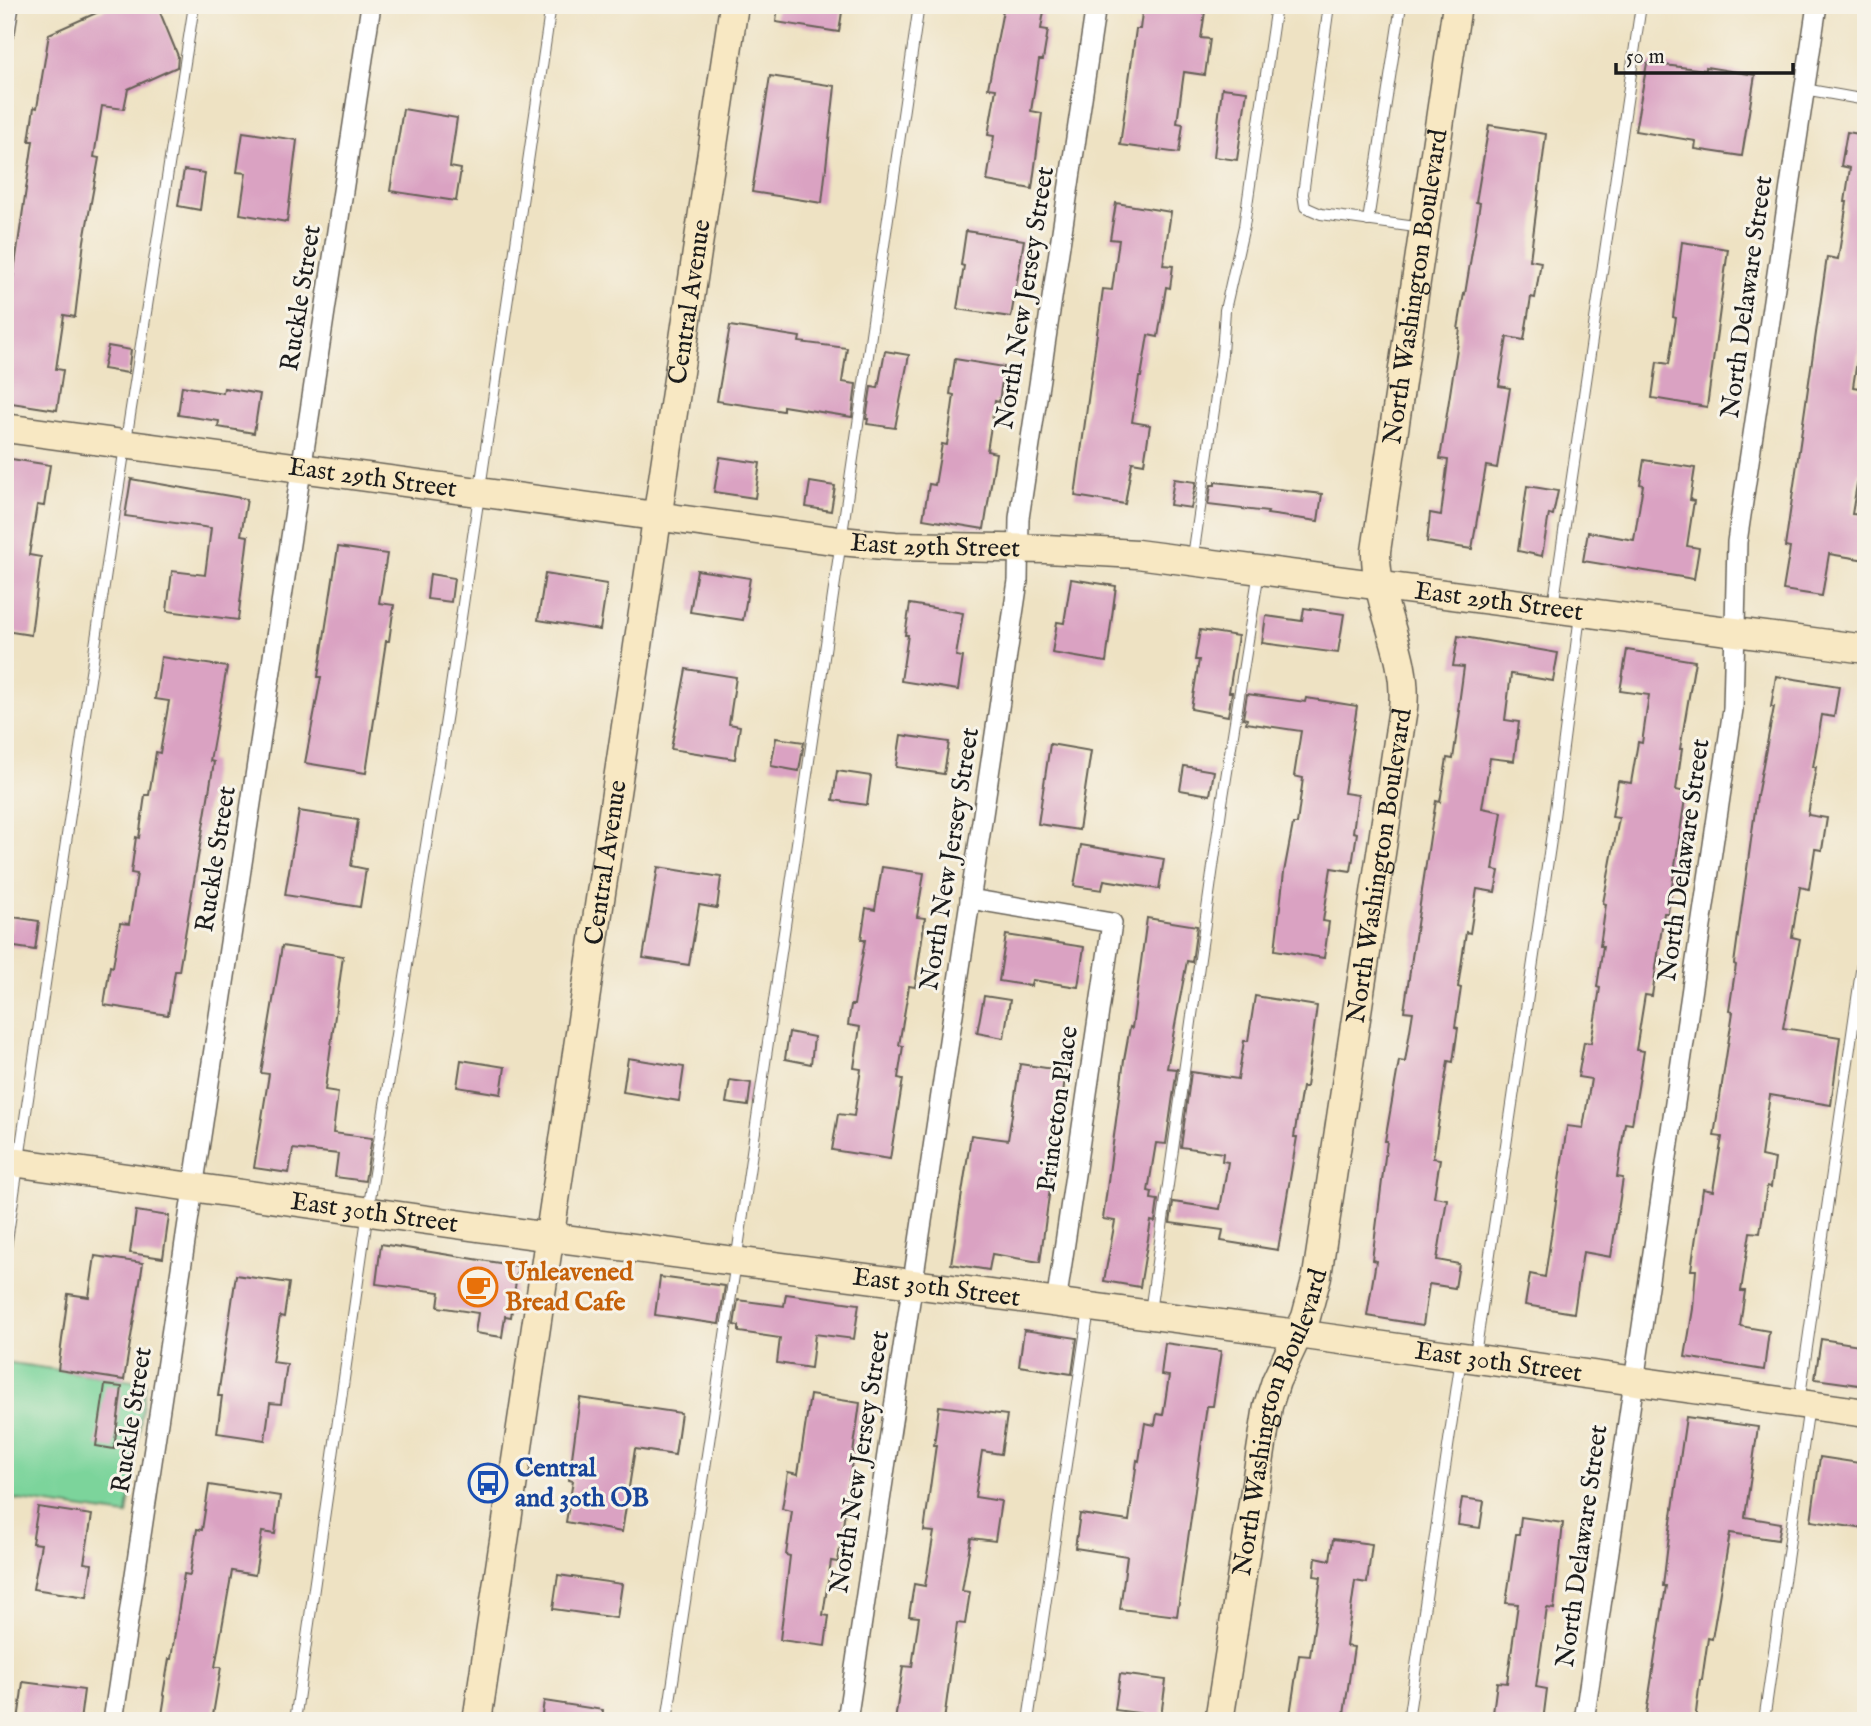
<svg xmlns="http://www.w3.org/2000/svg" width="1871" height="1726" font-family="'IM FELL English',serif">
<rect width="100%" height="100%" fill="#f7f3e8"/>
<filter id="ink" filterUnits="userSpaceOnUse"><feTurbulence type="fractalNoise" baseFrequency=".0143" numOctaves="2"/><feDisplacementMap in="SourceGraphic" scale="14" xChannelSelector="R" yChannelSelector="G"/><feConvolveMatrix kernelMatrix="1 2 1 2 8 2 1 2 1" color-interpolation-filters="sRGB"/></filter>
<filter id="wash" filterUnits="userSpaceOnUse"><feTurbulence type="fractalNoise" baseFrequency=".00686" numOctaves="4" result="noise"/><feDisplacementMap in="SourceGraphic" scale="28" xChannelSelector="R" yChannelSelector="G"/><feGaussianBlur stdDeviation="1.57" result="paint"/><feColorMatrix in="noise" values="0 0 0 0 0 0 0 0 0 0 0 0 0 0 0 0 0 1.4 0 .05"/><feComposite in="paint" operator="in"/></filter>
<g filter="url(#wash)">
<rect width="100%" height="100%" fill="#eee2c3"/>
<polygon fill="#7bd49b" stroke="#4c785c" stroke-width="2" points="5,1362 146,1383 127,1515 5,1498"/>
<g id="blocks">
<g fill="#daa2c2">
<polygon points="114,5 157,5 178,56 177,67 128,89 124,109 102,106 94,157 99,158 84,241 75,317 64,315 56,369 63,370 57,410 5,402 5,333 33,141 29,141 34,107 37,108 49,34"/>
<polygon points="778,5 843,5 839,32 776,22"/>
<polygon points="1004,5 1045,5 1041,29 1048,30 1043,60 1039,60 1031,111 1042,113 1032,189 987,181 994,136 988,135 996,89 988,88"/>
<polygon points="1143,5 1206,5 1201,38 1210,39 1205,75 1184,72 1177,123 1183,124 1179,153 1120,145 1136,29 1140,29"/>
<polygon points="1647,63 1706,70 1706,67 1755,75 1742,156 1695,149 1696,141 1635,131"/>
<polygon points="770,76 835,86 822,203 752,192"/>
<polygon points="1222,88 1247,91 1237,160 1214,157"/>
<polygon points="403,109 457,118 450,167 461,169 456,201 390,191"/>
<polygon points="1489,125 1546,134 1530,260 1541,262 1535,298 1531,297 1524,340 1507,337 1499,386 1510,388 1497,468 1486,466 1472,549 1427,542 1430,513 1441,515 1448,460 1440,459 1460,329 1458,329 1464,293 1465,294 1480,203 1476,202"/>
<polygon points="243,132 297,140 287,222 240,214 246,173 237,172"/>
<polygon points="1847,132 1866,135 1866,342 1860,341 1853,387 1866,389 1866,474 1859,472 1852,514 1866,515 1866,560 1829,554 1822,596 1783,590 1790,548 1785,547 1827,257 1838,259 1847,202 1845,202 1850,168 1841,166"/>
<polygon points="184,170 205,173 200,210 178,206"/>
<polygon points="1116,203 1171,212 1163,265 1173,266 1170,288 1166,287 1158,337 1148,335 1141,377 1139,377 1132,422 1150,425 1144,464 1132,462 1125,504 1075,496 1103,289 1112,290 1119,240 1110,239"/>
<polygon points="966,231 1024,240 1011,317 957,309 964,266 961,265"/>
<polygon points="1682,242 1728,249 1707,407 1652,398 1657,362 1669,364 1676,318 1673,317"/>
<polygon points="730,326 800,337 799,342 847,348 842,382 856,384 852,417 783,406 783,411 717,401"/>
<polygon points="108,346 131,350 128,373 103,369"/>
<polygon points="885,351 909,355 895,428 867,424 868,419 866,419 871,387 878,388"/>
<polygon points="955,359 1004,367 999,402 995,401 987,451 996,453 984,529 923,519 929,484 935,485 942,444 947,445 954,395 950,394"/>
<polygon points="182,386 223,393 224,388 260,394 254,433 218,427 219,421 178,415"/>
<polygon points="720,457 760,463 755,498 714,492"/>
<polygon points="5,458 50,465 44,506 37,505 29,555 41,557 31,635 5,631"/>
<polygon points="1644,460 1695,468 1690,500 1694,501 1687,546 1699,548 1694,579 1583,561 1588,532 1634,540 1643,485 1640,484"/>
<polygon points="131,479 247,499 241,535 248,536 238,620 167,611 172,571 205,575 211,528 125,516"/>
<polygon points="1174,479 1196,482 1191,508 1170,505"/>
<polygon points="810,482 835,486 831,511 806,507"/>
<polygon points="1215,482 1322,494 1318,521 1267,514 1268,512 1208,505 1211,485 1215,485"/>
<polygon points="1527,486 1558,491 1553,515 1549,514 1542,556 1518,551"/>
<polygon points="338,547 387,554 379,603 394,605 389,641 386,641 366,773 305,763 321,677 318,677"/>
<polygon points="697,570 750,578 743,620 690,612"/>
<polygon points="430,574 454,578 451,602 427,599"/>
<polygon points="545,574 607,584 600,630 538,620"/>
<polygon points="1071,579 1116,586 1106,662 1052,653 1057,622 1064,623"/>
<polygon points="910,604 963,613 956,656 963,657 958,690 901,681 908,635 905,635"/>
<polygon points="1304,608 1344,614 1338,653 1262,643 1266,616 1302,621"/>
<polygon points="1200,630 1238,636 1229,692 1232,692 1228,716 1191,709 1199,660 1195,660"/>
<polygon points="1458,636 1558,653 1553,681 1511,674 1505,720 1519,722 1514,761 1490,758 1482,808 1502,812 1493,870 1499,871 1495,892 1477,889 1470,933 1466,932 1458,987 1461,988 1455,1027 1458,1028 1453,1062 1448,1061 1433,1158 1440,1159 1434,1197 1447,1199 1437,1260 1459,1264 1455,1288 1429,1284 1423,1325 1367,1316 1376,1261 1372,1260 1387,1141 1385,1141 1399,1061 1405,1062 1413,1012 1404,1011 1430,837 1436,801 1440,802 1447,758 1453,759 1460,711 1458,711 1464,667 1453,666"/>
<polygon points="1627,650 1695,661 1680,749 1682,749 1676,790 1686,792 1668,913 1664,913 1652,996 1645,995 1636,1050 1644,1051 1632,1124 1625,1123 1617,1177 1623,1178 1611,1257 1583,1252 1574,1313 1525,1305 1530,1274 1545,1277 1567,1126 1583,1128 1591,1079 1578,1077 1584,1042 1591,1043 1600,988 1597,987 1603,946 1600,946 1606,904 1603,903 1619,818 1612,817 1618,781 1631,783 1638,742 1642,743 1649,695 1620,691"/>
<polygon points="161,657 227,667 210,761 214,762 179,971 175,971 168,1015 104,1005 110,966 113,967 120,923 129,924 137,874 131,873 136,837 139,838 145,795 149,795 156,752 160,753 169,701 155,699"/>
<polygon points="686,669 736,677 729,724 740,726 735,759 671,749"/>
<polygon points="1776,676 1839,686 1834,717 1822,715 1813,767 1816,767 1808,815 1827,818 1822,850 1815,849 1809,889 1800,887 1792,937 1800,939 1783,1028 1840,1037 1831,1105 1770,1095 1761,1156 1775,1159 1771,1187 1767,1186 1760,1233 1750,1232 1741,1291 1745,1291 1740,1326 1769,1331 1764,1370 1685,1357 1693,1309 1696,1270 1691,1270 1703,1189 1713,1191 1722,1137 1714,1136 1733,1012 1729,1011 1736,965 1734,964 1757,796 1774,707 1771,707"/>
<polygon points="1247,694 1305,702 1306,698 1357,706 1344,793 1358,795 1353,832 1357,833 1351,871 1331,868 1323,921 1329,922 1324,958 1275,950 1284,872 1293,824 1297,824 1303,778 1294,776 1301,731 1246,723 1247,719 1243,718"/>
<polygon points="901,735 949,742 944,774 896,767"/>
<polygon points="776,738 804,742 799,771 771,766"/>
<polygon points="1050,744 1091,751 1079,830 1038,824"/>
<polygon points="1184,766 1214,771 1210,795 1180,790"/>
<polygon points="837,771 871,776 867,805 833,800"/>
<polygon points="299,811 358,820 351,866 366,869 360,907 285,895"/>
<polygon points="1081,845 1164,859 1159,889 1104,880 1102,890 1074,886"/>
<polygon points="658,867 721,877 717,908 699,905 689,965 643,958"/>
<polygon points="882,867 924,873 917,917 925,918 915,987 909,986 899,1045 903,1046 898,1078 903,1079 890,1159 832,1150 838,1114 854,1116 861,1069 854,1068 860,1027 848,1025 851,1005 854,1005 865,940 861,940 866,908 875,910"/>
<polygon points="13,917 39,921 35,950 8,946"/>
<polygon points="1147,918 1197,926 1192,962 1187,961 1167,1068 1177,1069 1166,1144 1156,1143 1148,1191 1152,1192 1151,1199 1158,1200 1155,1222 1151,1221 1140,1287 1104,1281 1115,1221 1103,1219 1124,1060 1130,1027 1132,1028"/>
<polygon points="1006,935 1084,947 1078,987 1032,980 1031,986 999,981"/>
<polygon points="282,946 343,956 325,1090 338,1092 333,1133 372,1138 365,1181 335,1177 338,1154 293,1149 289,1173 254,1168 269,1074 261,1073"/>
<polygon points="984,996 1010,1000 1004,1038 977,1033"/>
<polygon points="1255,996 1317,1006 1306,1087 1302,1087 1294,1137 1297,1137 1278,1250 1221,1241 1223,1230 1170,1223 1173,1202 1220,1209 1228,1162 1222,1161 1223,1153 1181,1147 1191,1072 1238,1079 1244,1041 1248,1041"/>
<polygon points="789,1032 814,1037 811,1064 785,1059"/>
<polygon points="628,1058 684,1067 679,1101 623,1092"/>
<polygon points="461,1060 505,1067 501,1094 457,1087"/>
<polygon points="1020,1064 1066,1071 1040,1262 992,1254 989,1270 951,1264 971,1135 1008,1140"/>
<polygon points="730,1080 751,1083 748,1106 726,1103"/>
<polygon points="136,1211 169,1216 163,1258 130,1253"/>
<polygon points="381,1244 518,1266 511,1317 505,1316 502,1337 475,1333 478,1313 438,1307 440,1292 376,1284"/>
<polygon points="95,1256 143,1263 124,1380 58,1370 68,1294 89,1297"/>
<polygon points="236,1275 289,1283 284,1317 280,1316 272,1362 287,1364 281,1404 270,1403 265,1440 217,1433 222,1396 218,1396"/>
<polygon points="660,1277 725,1286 719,1324 655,1315"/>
<polygon points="786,1294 859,1304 854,1339 815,1334 811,1368 777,1363 780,1338 739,1332 739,1326 734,1325 738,1300 784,1306"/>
<polygon points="1024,1330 1077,1338 1072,1374 1019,1366"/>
<polygon points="1821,1339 1866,1346 1866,1386 1815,1379"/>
<polygon points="1165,1343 1221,1351 1213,1406 1207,1406 1177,1616 1120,1609 1127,1556 1075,1548 1080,1514 1129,1521 1137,1460 1139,1461 1145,1423 1155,1425 1157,1414 1163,1415 1169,1376 1161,1375"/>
<polygon points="105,1385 122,1387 114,1449 96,1446"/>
<polygon points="810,1395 860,1403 838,1562 831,1561 823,1615 829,1616 825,1646 780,1640 790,1556 786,1555 792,1511 782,1509 788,1472 798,1474"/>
<polygon points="580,1398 681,1413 675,1455 635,1449 622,1532 566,1522 573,1481 569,1480"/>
<polygon points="939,1406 1007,1415 1001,1454 982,1451 975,1497 1001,1501 995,1541 971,1538 962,1591 970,1592 965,1624 957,1623 944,1721 895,1721 903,1666 912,1667 919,1617 909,1616 914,1584 925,1586 934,1532 924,1531 936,1445 934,1445"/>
<polygon points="1686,1417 1758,1427 1745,1517 1781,1523 1778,1540 1730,1533 1712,1639 1708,1638 1702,1680 1700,1680 1695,1721 1645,1721 1666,1586 1663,1586 1668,1544"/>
<polygon points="1820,1457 1866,1464 1866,1529 1811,1521"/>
<polygon points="209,1485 280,1496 275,1534 262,1532 255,1575 232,1571 215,1667 221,1667 212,1721 161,1721 165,1696 163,1695 169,1659 171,1659 184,1574 190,1575 197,1529 202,1530"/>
<polygon points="1462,1498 1484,1501 1480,1528 1458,1525"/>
<polygon points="38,1507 92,1515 84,1563 92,1564 87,1597 33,1589 41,1544 32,1543"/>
<polygon points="1521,1517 1563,1523 1554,1609 1547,1608 1536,1687 1547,1689 1543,1721 1492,1721 1497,1682 1507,1683 1518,1604 1506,1603 1516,1534 1519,1534"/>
<polygon points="1333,1539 1372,1544 1367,1583 1355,1581 1346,1646 1354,1647 1343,1721 1289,1721 1299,1655 1310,1656 1321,1577 1314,1576 1316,1557 1330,1560"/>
<polygon points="558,1575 622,1584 617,1618 553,1609"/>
<polygon points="1120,1674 1166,1680 1161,1716 1115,1710"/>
<polygon points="23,1682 84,1690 80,1721 18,1721"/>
<polygon points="544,1701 603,1710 602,1721 541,1721"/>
</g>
</g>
</g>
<g filter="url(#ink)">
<use href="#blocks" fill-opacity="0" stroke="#666156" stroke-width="2"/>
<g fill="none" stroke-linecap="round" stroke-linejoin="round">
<defs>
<g id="lane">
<polyline points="1329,5 1303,194 1305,207 1321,214 1423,228"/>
<polyline points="1804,89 1866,100"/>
<polyline points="1368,221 1401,5"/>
<polyline points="1193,557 1222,354 1225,310 1244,226 1276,5"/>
<polyline points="1553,607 1641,5"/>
<polyline points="5,1254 115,511 194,5"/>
<polyline points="1150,1312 1222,803 1259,571"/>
<polyline points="1475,1355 1552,833 1580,615"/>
<polyline points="1799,1403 1866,936"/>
<polyline points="295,1721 368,1211 447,713 551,5"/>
<polyline points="667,1721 736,1262 919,5"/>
<polyline points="1028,1721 1089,1309"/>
<polyline points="1408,1721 1461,1358"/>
<polyline points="1764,1721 1809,1406"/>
</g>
<g id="street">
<polyline points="5,31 9,5"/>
<polyline points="970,899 1112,923 1056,1304"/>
<polyline points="113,1721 371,5"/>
<polyline points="847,1721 1018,581 1019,518 1096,5"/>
<polyline points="1584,1721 1733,709 1737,542 1817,5"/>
</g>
<g id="secondary">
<path id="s1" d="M5,428L840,541L895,546L1046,549L1137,554L1866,649"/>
<path id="s2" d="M5,1161L550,1237L1298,1334L1866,1413"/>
<path id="s3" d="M477,1721L734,5"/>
<path id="s4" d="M1219,1721L1268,1406L1276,1381L1306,1317L1317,1276L1403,708C1409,654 1375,605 1376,551L1457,5"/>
</g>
</defs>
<use href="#lane" stroke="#666156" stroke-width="12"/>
<use href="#street" stroke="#666156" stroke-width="22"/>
<use href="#secondary" stroke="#666156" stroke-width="31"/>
<use href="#lane" stroke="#fff" stroke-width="10"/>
<use href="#street" stroke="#fff" stroke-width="19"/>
<use href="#secondary" stroke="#f8e8c3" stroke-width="28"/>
</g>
</g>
<defs>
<symbol id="cafe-ring" viewBox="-11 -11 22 22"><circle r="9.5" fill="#f7f3e8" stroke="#e8710a" stroke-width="1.5"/><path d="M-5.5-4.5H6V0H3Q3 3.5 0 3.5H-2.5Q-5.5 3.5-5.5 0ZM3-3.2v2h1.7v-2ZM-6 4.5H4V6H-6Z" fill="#e8710a"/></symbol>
<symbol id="bus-ring" viewBox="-11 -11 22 22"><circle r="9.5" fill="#f7f3e8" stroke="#1a4fb4" stroke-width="1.5"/><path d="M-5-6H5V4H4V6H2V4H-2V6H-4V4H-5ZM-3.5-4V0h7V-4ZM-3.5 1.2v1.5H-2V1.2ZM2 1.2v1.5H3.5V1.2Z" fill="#1a4fb4"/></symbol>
</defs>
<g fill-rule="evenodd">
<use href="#cafe-ring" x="456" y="1265" width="44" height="44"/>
<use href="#bus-ring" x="466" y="1461" width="44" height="44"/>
</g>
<g text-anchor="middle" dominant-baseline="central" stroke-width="6" stroke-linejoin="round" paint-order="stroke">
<g font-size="26" fill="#1c1c1c" stroke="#f7f3e8">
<text stroke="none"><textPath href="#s4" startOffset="1460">North Washington Boulevard</textPath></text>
<text transform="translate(1747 297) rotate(-82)">North Delaware Street</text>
<text transform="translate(301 298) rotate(-81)">Ruckle Street</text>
<text transform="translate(1025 298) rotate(-81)">North New Jersey Street</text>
<text stroke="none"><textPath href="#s3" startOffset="1435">Central Avenue</textPath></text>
<text stroke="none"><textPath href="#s1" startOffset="371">East 29th Street</textPath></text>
<text stroke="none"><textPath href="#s1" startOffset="938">East 29th Street</textPath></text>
<text stroke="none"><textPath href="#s1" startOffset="1505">East 29th Street</textPath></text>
<text transform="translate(216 859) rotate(-81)">Ruckle Street</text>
<text transform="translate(950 859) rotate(-81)">North New Jersey Street</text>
<text transform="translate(1684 860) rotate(-82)">North Delaware Street</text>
<text stroke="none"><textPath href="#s3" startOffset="868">Central Avenue</textPath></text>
<text stroke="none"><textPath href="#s4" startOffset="873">North Washington Boulevard</textPath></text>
<text transform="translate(1058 1109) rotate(-82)">Princeton Place</text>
<text stroke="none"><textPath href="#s2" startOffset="373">East 30th Street</textPath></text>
<text stroke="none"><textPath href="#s2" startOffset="940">East 30th Street</textPath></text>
<text stroke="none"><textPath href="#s2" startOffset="1507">East 30th Street</textPath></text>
<text transform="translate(132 1420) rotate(-81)">Ruckle Street</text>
<text stroke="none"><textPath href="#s4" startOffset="306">North Washington Boulevard</textPath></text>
<text transform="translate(860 1462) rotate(-81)">North New Jersey Street</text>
<text transform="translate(1582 1546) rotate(-82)">North Delaware Street</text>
</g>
<g font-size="26" font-weight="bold" fill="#c56008" stroke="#f7f3e8" text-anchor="start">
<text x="505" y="1272">Unleavened<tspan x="505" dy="30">Bread Cafe</tspan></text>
</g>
<g font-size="26" font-weight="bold" fill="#164399" stroke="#f7f3e8" text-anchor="start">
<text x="515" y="1468">Central<tspan x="515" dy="30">and 30th OB</tspan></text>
</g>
</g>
<rect width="1871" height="1726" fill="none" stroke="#f7f3e8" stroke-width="28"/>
<path d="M1616 63v10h177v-10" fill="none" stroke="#1c1c1c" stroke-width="3.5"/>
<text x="1626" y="63" font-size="21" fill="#1c1c1c" stroke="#f7f3e8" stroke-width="5" paint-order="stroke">50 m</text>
</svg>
